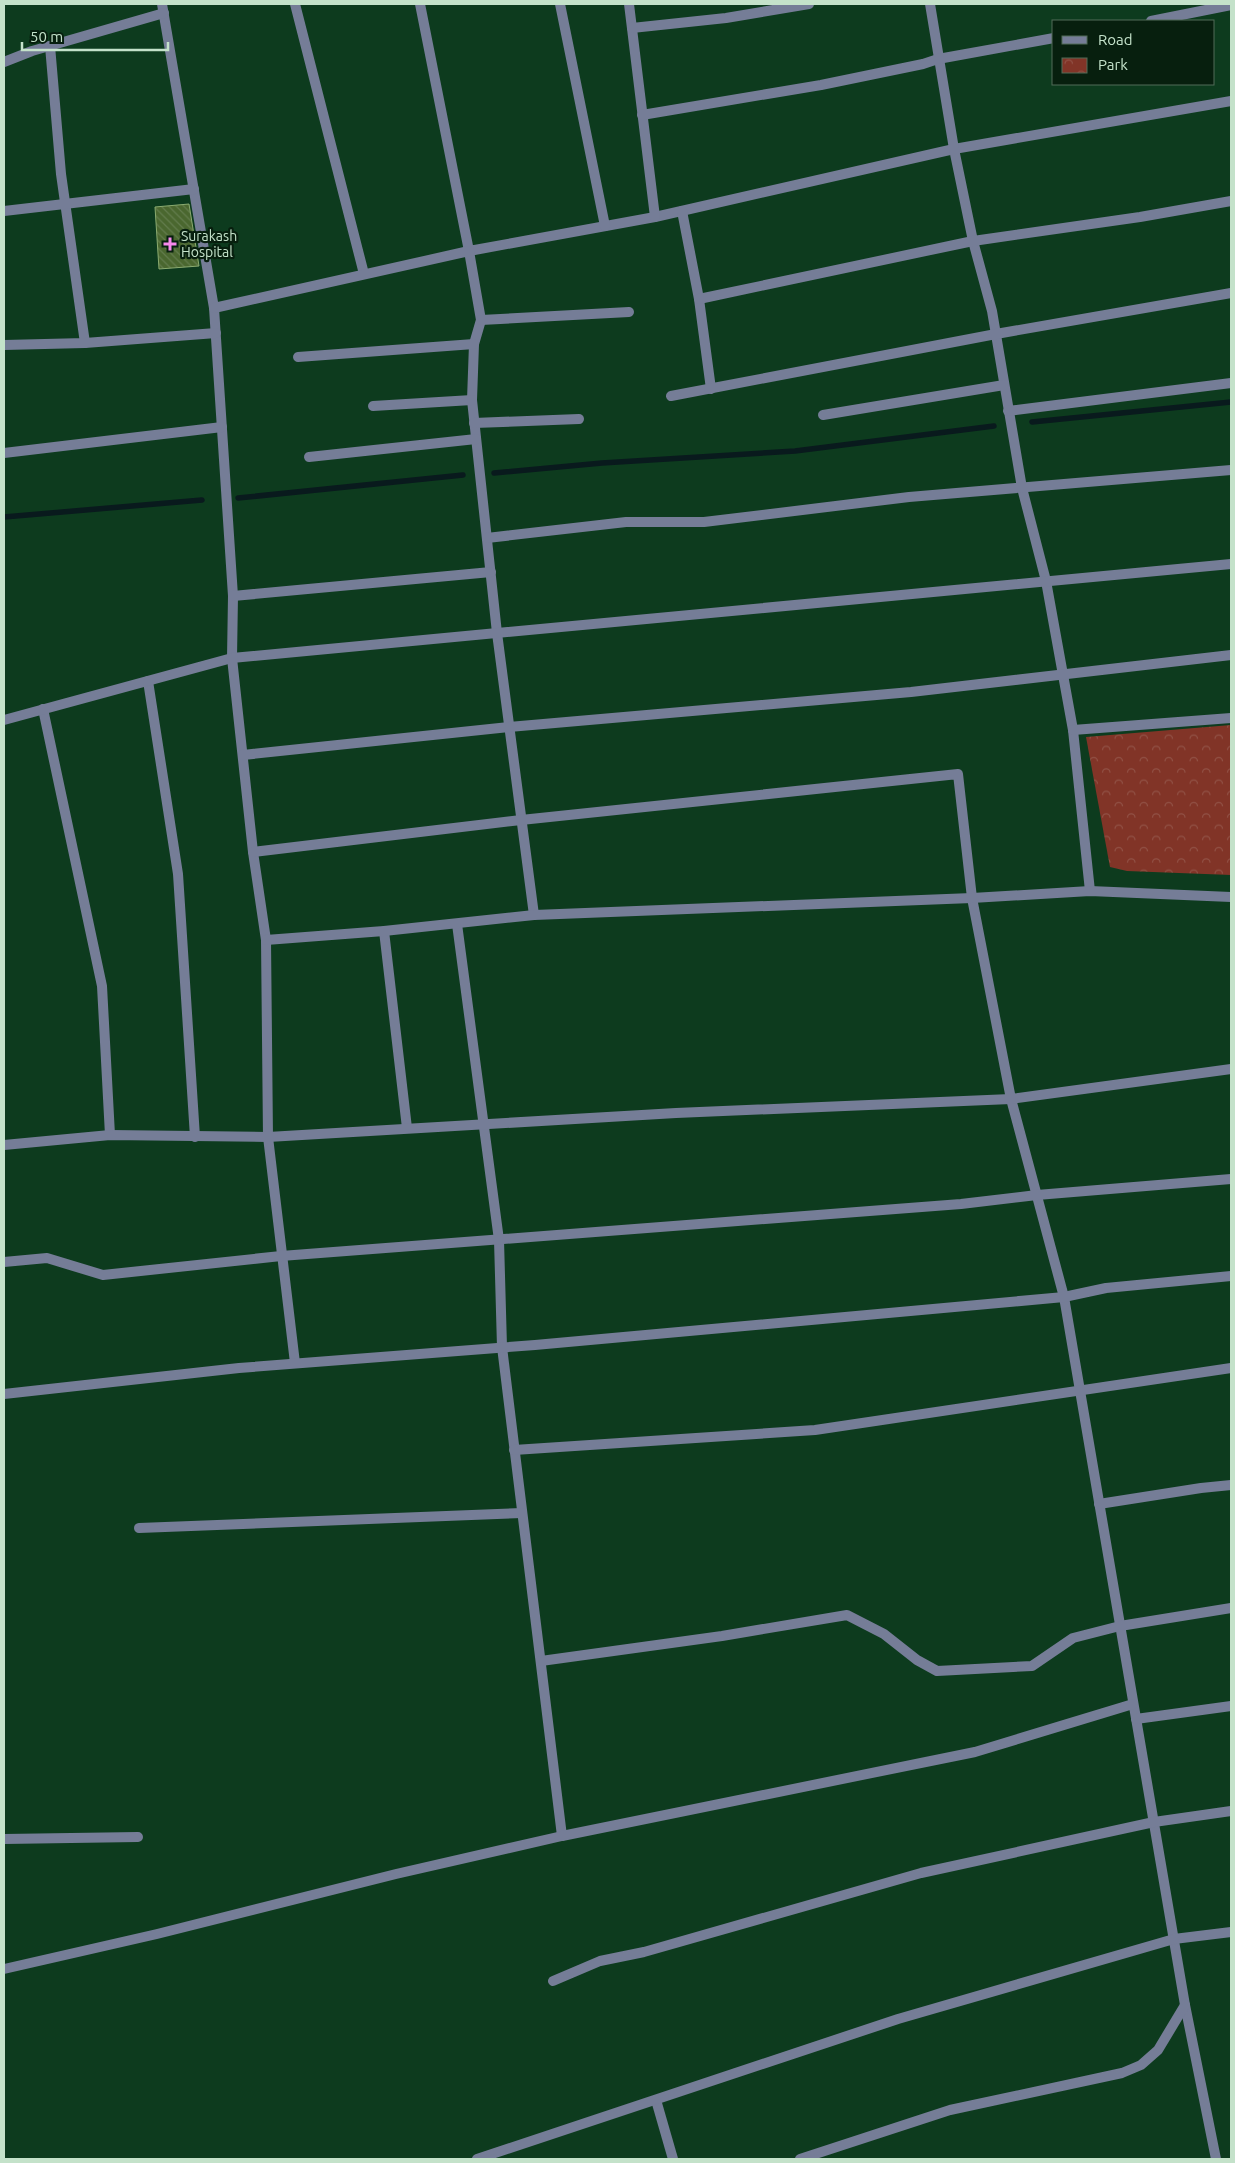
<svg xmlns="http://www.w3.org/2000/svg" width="1235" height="2163" font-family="Ubuntu,sans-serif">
<defs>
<pattern id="park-crowns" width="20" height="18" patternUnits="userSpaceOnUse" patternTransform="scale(1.25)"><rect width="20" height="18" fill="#813427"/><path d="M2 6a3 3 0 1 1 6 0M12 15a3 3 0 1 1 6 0" fill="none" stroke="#915145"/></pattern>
<pattern id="building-back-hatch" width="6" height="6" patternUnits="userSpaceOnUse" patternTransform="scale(1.25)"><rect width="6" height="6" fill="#4a672f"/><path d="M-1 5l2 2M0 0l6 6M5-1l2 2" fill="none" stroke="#627c4c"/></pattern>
</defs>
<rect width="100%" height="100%" fill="#0d3b1e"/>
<polygon fill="url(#park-crowns)" points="1231,725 1231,875 1127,871 1110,867 1086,737"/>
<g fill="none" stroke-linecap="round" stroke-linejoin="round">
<g stroke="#091a1d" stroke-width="5.5">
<polyline points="1032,422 1231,402"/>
<polyline points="494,473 602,463 795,451 994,426"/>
<polyline points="238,498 463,475"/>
<polyline points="4,517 202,500"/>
</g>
</g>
<polygon fill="url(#building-back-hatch)" stroke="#8bab70" points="189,204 199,266 159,269 155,207"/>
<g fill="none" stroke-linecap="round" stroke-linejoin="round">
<g stroke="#757d97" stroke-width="10">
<polyline points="162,4 214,308 233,596 232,658 253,852 266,940 268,1137 295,1363"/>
<polyline points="295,4 364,274"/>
<polyline points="420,4 469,251 655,217 954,149 1231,101"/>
<polyline points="560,4 605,226"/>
<polyline points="629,4 655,217"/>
<polyline points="930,4 954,149 973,241 992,311 1022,488 1046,581 1073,730 1090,891"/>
<polyline points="1151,21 1231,5"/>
<polyline points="632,28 726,18 809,4"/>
<polyline points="50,46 61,174 85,343"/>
<polyline points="4,62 32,51 164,13"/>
<polyline points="642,115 821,85 923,64 938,59 1054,38"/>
<polyline points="4,211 194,189"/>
<polyline points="682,211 699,299 711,389"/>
<polyline points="699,299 973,241 1140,217 1231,201"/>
<polyline points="214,308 469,251 481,320 474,344 472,400 497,633 534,915"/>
<polyline points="481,320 629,312"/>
<polyline points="4,345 85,343 216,333"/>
<polyline points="298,357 474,344"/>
<polyline points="671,396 996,334 1231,293"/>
<polyline points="373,406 472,400"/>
<polyline points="1008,411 1231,383"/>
<polyline points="823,415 1004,385"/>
<polyline points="474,423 579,419"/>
<polyline points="4,453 222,427"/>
<polyline points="309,457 476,439"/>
<polyline points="487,538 626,522 704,522 909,497 1231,470"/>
<polyline points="233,596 491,572"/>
<polyline points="148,681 178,874 195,1137"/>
<polyline points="43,709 102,986 110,1135"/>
<polyline points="4,720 232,658 1231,564"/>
<polyline points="1073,730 1231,718"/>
<polyline points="243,755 509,727 911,692 1231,655"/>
<polyline points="253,852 521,820 958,774 972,898 1011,1099 1064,1297 1185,2005 1216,2159"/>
<polyline points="457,924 499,1240 502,1347 562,1836"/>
<polyline points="384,931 407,1128"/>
<polyline points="266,940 384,931 534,915 972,898 1090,891 1231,897"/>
<polyline points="4,1145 110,1135 268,1137 676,1113 1011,1099 1231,1069"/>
<polyline points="4,1262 47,1258 103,1275 281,1256 961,1204 1037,1195 1231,1179"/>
<polyline points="4,1394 239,1368 535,1345 1064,1297 1106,1288 1231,1276"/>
<polyline points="514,1450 815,1430 1231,1368"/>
<polyline points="1099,1504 1201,1488 1231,1485"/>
<polyline points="139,1528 522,1513"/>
<polyline points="541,1661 722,1636 847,1615 884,1634 917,1660 937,1671 1032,1666 1073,1638 1120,1626 1231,1608"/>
<polyline points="1136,1719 1231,1706"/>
<polyline points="4,1839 138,1837"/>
<polyline points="4,1969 157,1934 396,1874 562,1836 975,1752 1133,1704"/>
<polyline points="553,1981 600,1961 644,1952 921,1873 1154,1822 1231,1811"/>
<polyline points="656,2100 673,2159"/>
<polyline points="477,2159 898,2019 1174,1939 1231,1932"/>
<polyline points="800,2159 950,2110 1122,2073 1141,2065 1158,2050 1185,2005"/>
</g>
</g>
<path fill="#f788eb" stroke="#071f0e" stroke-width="2" d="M167.5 236.5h5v5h5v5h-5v5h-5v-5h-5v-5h5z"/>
<g text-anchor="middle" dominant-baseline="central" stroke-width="4.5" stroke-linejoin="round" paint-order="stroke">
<g font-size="14" fill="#c4e2ca" stroke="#071f0e" text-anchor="start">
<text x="181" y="236">Surakash<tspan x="181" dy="16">Hospital</tspan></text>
</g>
</g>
<rect width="1235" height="2163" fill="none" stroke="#c4e2ca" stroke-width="10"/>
<rect x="1052" y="20" width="162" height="65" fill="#071f0e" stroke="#536d59"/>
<rect x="1062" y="36" width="25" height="8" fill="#757d97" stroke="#536d59"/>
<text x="1098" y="45" font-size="15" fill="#c4e2ca">Road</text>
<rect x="1062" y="58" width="25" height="15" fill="url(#park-crowns)" stroke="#536d59"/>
<text x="1098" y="70" font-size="15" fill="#c4e2ca">Park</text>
<path d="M22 42v8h146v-8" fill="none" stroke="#c4e2ca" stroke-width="2.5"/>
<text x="30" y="42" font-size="15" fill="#c4e2ca" stroke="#071f0e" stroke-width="4" paint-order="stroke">50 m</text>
</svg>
